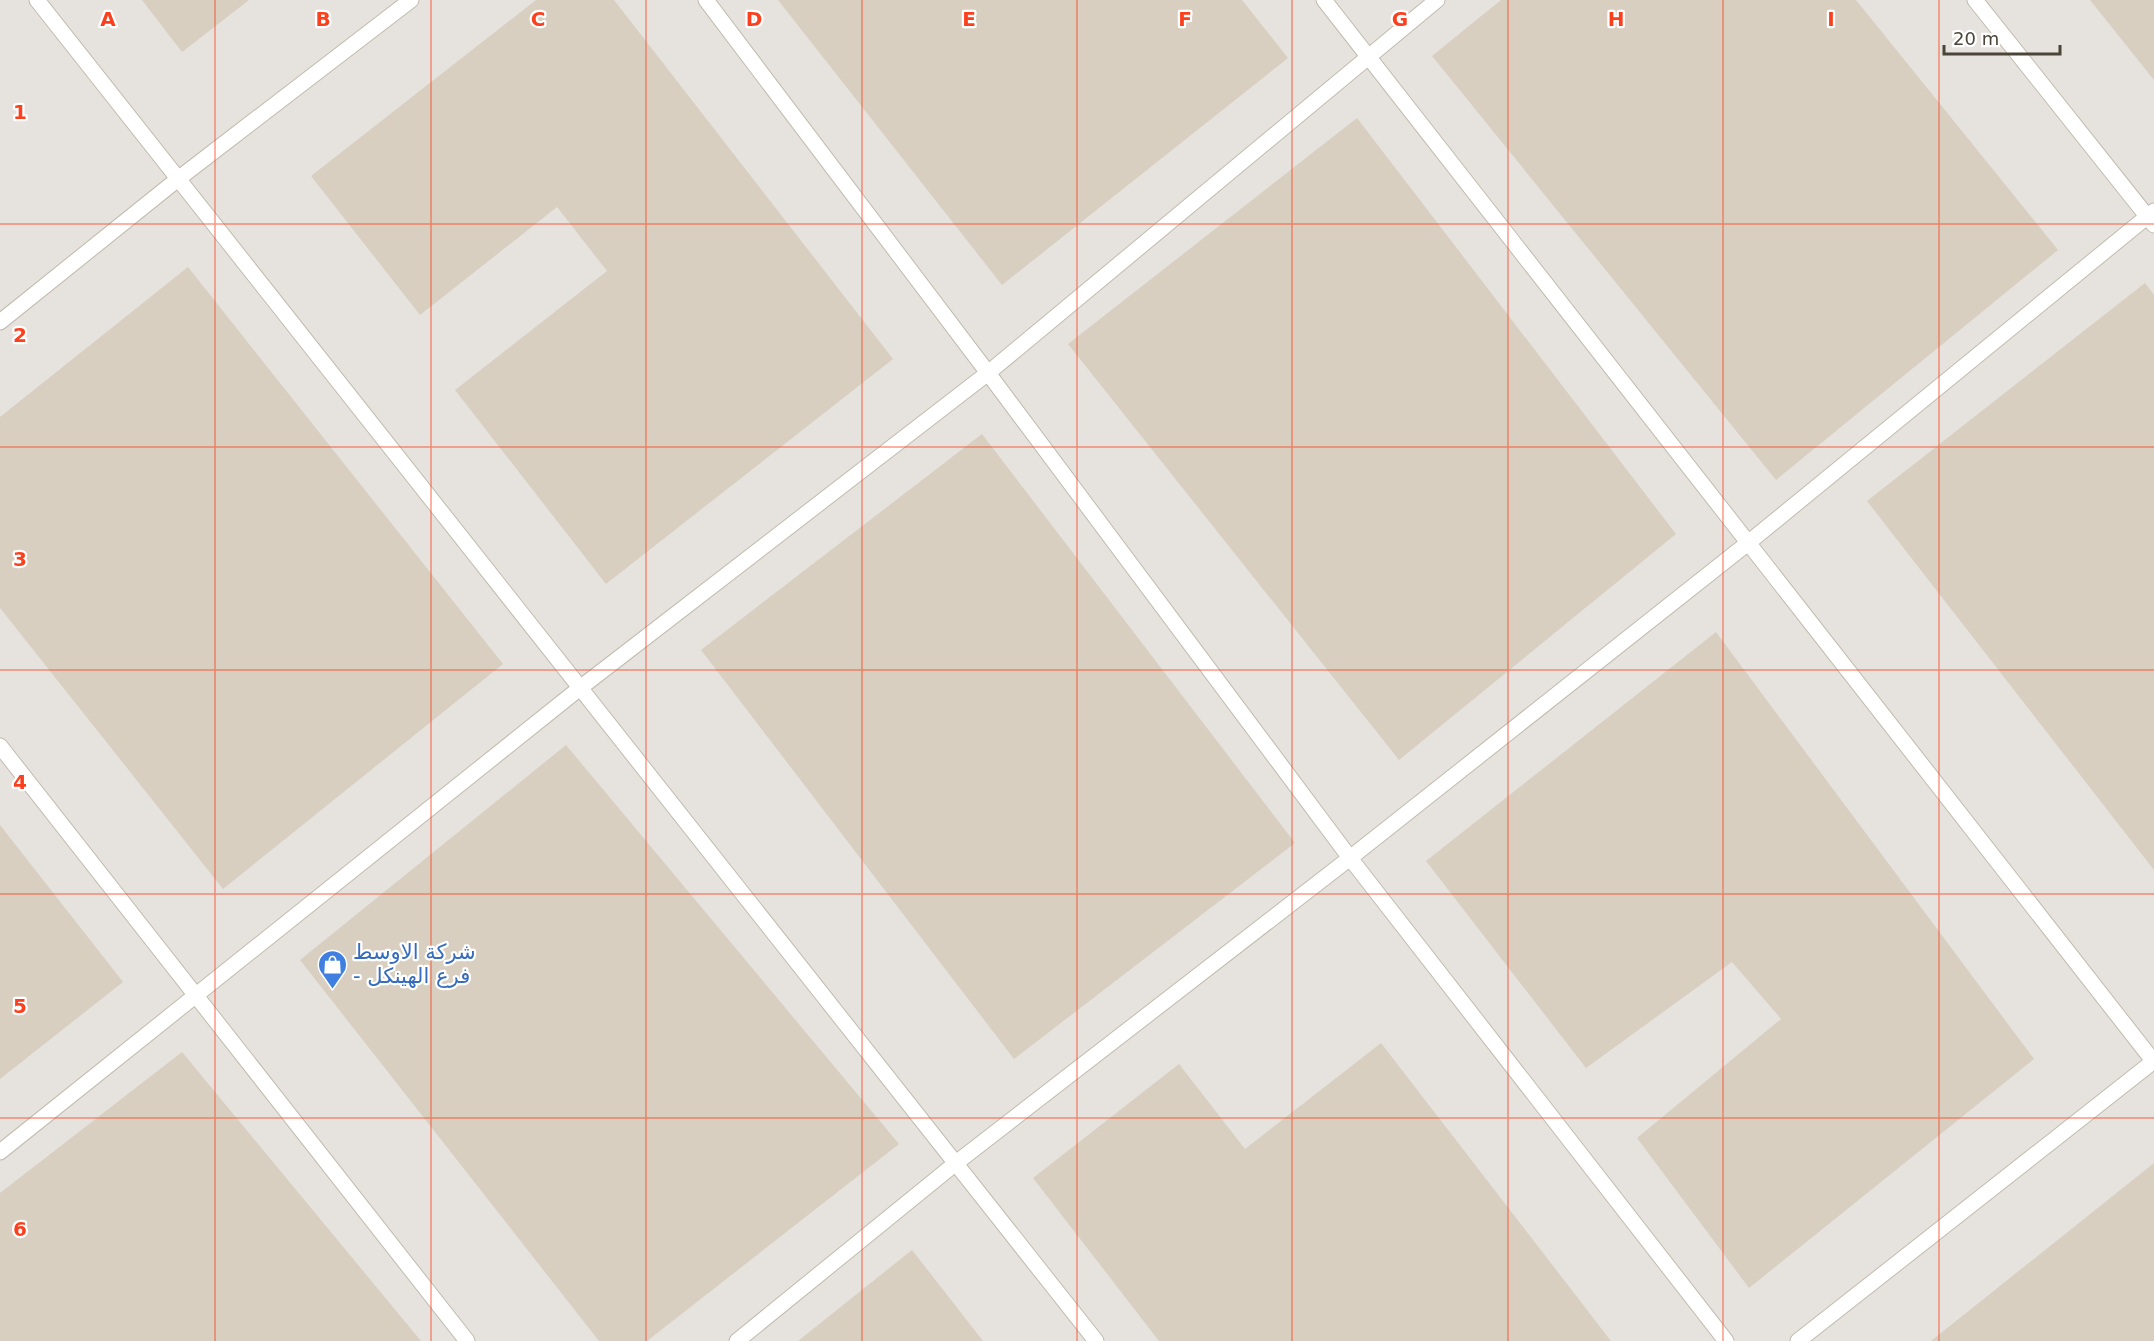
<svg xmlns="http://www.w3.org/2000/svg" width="2154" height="1341" font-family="'DejaVu Sans',Cairo,sans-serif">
<rect width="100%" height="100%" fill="#f6f3ec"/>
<rect fill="#e6e2dd" x="0" y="0" width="2154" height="1341"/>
<g fill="#d8cfc1">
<polygon points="142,0 249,0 182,52"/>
<polygon points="536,0 614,0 893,359 606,584 455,390 607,271 557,207 420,315 311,176"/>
<polygon points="778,0 1242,0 1288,58 1002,285"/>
<polygon points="1501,0 1856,0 2058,250 1776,480 1432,56"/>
<polygon points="2090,0 2154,0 2154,80"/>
<polygon points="1357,118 1676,534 1399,760 1068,344"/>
<polygon points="188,267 503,664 223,889 0,608 0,417"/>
<polygon points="2145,283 2154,295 2154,870 1867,501"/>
<polygon points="982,434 1295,843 1014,1059 701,650"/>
<polygon points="1716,632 2034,1059 1749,1288 1637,1138 1781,1019 1732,962 1586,1068 1426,861"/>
<polygon points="566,745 899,1144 647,1341 599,1341 300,960"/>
<polygon points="0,825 123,982 0,1079"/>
<polygon points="1381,1043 1611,1341 1159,1341 1033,1178 1179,1064 1245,1149"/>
<polygon points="182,1052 421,1341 0,1341 0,1193"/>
<polygon points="2154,1163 2154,1341 1931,1341"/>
<polygon points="912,1250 983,1341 798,1341"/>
</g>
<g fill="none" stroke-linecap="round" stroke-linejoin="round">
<defs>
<g id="service">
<polyline points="37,0 1096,1341"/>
<polyline points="706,0 988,373 1350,858 1726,1341"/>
<polyline points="1324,0 2154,1062"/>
<polyline points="1975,0 2154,225"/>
<polyline points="0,322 178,179 411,0"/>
<polyline points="0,746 467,1341"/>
<polyline points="0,1152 580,688 988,373 1437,0"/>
<polyline points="737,1341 956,1163 1350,858 1748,543 2154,211"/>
<polyline points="1798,1341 2154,1061"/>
</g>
</defs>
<use href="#service" stroke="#c2bbae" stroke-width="17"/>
<use href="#service" stroke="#fff" stroke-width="15"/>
</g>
<path fill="none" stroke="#fc3f1d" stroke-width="1.5" stroke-opacity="0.55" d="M215,0V1341M431,0V1341M646,0V1341M862,0V1341M1077,0V1341M1292,0V1341M1508,0V1341M1723,0V1341M1939,0V1341M0,224H2154M0,447H2154M0,670H2154M0,894H2154M0,1118H2154"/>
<defs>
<symbol id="shop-pin" viewBox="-11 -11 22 30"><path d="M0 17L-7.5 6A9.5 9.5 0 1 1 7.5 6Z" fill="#3f7fe0" stroke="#fff"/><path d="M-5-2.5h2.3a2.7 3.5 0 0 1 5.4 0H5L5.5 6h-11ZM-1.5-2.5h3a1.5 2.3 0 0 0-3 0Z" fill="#fff"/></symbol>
</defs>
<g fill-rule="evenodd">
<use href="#shop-pin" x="316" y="948" width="33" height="45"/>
</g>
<g text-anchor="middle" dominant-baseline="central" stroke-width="4.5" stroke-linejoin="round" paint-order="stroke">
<g font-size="21" fill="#366cbe" stroke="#fff" text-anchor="start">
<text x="353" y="952">شركة الاوسط<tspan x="353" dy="24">- فرع الهينكل</tspan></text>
</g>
</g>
<g font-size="20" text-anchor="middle" font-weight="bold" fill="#fc3f1d" stroke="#fff" stroke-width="4.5" stroke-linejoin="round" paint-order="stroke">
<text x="108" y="26">A</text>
<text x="323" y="26">B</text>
<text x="538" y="26">C</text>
<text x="754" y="26">D</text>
<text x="969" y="26">E</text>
<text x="1185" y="26">F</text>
<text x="1400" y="26">G</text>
<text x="1616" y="26">H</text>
<text x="1831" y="26">I</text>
<text x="20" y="119">1</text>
<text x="20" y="342">2</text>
<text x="20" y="566">3</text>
<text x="20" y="789">4</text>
<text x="20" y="1013">5</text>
<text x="20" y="1236">6</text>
</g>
<path d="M1944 45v9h116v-9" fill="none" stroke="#4b4439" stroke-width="3"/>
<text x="1953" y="45" font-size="18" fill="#4b4439" stroke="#ffffff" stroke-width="4.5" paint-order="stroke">20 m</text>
</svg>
